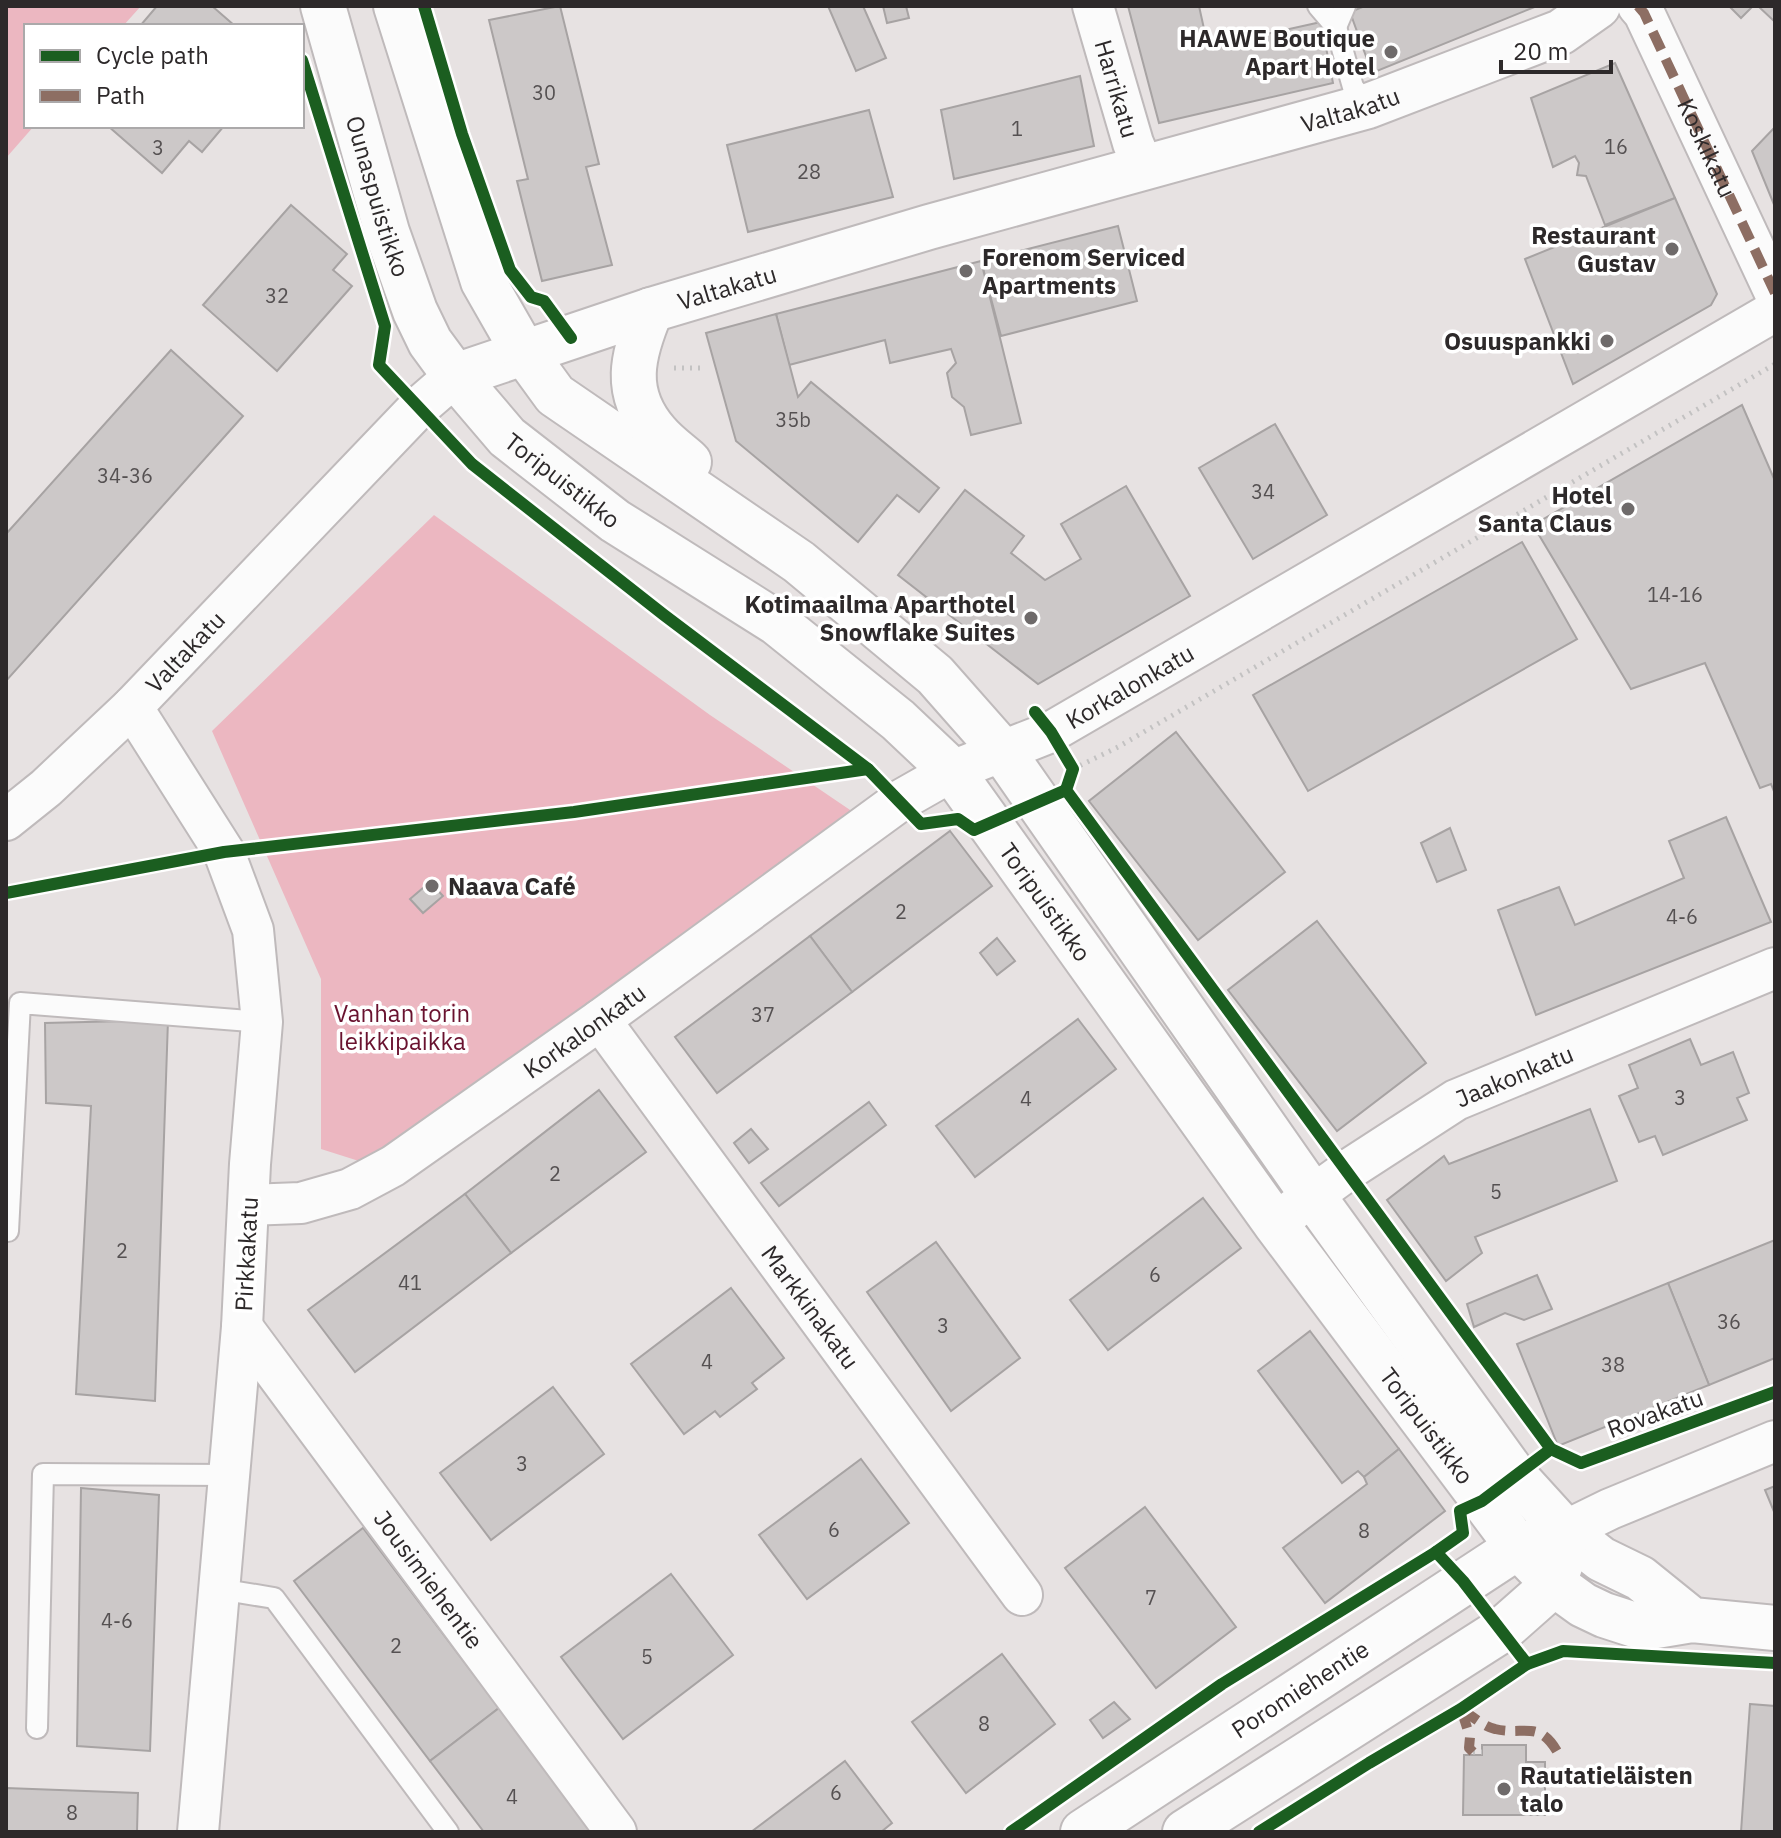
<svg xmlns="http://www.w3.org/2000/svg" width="1781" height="1838" font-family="'IBM Plex Sans',sans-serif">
<rect width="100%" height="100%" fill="#e7e2e2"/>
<g fill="#ecb7c1">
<polygon points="6,6 141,6 123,26 26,26 26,126 34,126 6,158"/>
<polygon points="434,515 710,715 856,814 362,1162 321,1149 321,979 212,731"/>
</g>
<g fill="#ccc8c8" stroke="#a7a3a3" stroke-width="2">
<polygon points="157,6 212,6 235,26 140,26"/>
<polygon points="560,6 599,164 586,167 612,265 542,281 517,181 528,179 489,20"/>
<polygon points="828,6 863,6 886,58 856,71"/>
<polygon points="883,6 906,6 909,18 887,23"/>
<polygon points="1128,6 1199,6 1208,47 1321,22 1333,83 1159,123"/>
<polygon points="1365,6 1537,6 1372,73 1350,12"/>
<polygon points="1729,6 1753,6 1741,18"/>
<polygon points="1758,6 1775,6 1775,22"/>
<polygon points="1615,63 1675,198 1605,225 1586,176 1577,175 1579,163 1575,156 1553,167 1531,98"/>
<polygon points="1080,76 1094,146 954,179 941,110"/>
<polygon points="869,110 893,197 748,232 727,145"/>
<polygon points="108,126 224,126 202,152 189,141 162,173"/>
<polygon points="1775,127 1775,207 1752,151"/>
<polygon points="1675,198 1717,294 1711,305 1573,384 1525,259"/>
<polygon points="291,205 347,254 333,270 352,286 277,371 203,305"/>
<polygon points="1118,226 1137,301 1001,336 981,261"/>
<polygon points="981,261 1021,423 971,435 964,407 952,397 947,373 956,363 951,349 890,363 885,340 789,365 776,314"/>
<polygon points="776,314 798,397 811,382 939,488 919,512 897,495 858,542 736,441 706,333"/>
<polygon points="171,350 243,416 6,681 6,534"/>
<polygon points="1742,405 1775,481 1775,794 1771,784 1760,788 1705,663 1631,689 1533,525"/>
<polygon points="1275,424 1327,515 1253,559 1199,468"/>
<polygon points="1126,486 1190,596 1038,684 898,575 965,490 1024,536 1011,553 1045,580 1081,559 1061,524"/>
<polygon points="1522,542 1577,639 1308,791 1253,695"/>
<polygon points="1176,732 1285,872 1198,940 1089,801"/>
<polygon points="1726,817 1771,922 1536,1015 1498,910 1559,887 1575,925 1684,878 1669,841"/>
<polygon points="1450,828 1466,870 1437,882 1421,843"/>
<polygon points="950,831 992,886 852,992 810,936"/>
<polygon points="430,882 443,896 423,913 410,899"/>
<polygon points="1317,921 1426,1063 1337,1131 1228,990"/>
<polygon points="810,936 852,992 717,1093 675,1037"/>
<polygon points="997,938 1015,961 997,975 980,953"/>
<polygon points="1078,1019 1116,1069 975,1177 936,1126"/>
<polygon points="168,1020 155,1401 76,1394 91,1106 46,1103 45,1023"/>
<polygon points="1690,1039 1701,1065 1733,1052 1749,1093 1737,1098 1747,1120 1663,1155 1655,1136 1639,1142 1619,1096 1638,1088 1629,1065"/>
<polygon points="599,1090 646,1152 511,1253 465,1194"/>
<polygon points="869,1102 886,1125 779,1206 761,1183"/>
<polygon points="1590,1109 1617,1181 1475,1237 1482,1253 1446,1281 1387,1200 1444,1156 1449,1164"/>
<polygon points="751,1129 768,1149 749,1163 734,1143"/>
<polygon points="465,1194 511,1253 355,1372 308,1310"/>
<polygon points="1203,1198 1241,1248 1108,1350 1070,1300"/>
<polygon points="1775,1240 1775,1358 1709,1385 1668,1283"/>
<polygon points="936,1242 1020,1358 951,1411 867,1292"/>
<polygon points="1537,1275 1552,1309 1524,1320 1505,1313 1474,1327 1467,1304"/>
<polygon points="1668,1283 1709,1385 1558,1446 1517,1344"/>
<polygon points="731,1288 784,1358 752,1383 757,1389 720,1417 715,1411 684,1434 631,1364"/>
<polygon points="1310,1331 1399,1449 1364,1477 1358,1471 1342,1483 1258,1371"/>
<polygon points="553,1387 604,1454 491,1540 440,1473"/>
<polygon points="1399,1449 1445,1511 1325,1603 1283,1548 1367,1484 1364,1477"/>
<polygon points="861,1459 909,1523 807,1599 759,1535"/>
<polygon points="1775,1486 1775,1514 1765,1490"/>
<polygon points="81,1488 159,1495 150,1751 77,1746"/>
<polygon points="1145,1507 1236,1627 1156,1688 1065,1568"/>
<polygon points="363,1528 499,1708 430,1761 294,1581"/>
<polygon points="671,1574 733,1655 623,1739 561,1657"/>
<polygon points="1002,1654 1055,1724 966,1793 912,1722"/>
<polygon points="1114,1702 1130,1719 1103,1738 1090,1720"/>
<polygon points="1750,1704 1775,1706 1775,1832 1741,1832"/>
<polygon points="499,1708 594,1832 484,1832 430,1761"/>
<polygon points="1482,1745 1526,1745 1526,1762 1545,1762 1545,1815 1463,1815 1464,1755 1482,1755"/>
<polygon points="845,1761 892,1823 881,1832 751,1832"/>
<polygon points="6,1788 138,1793 137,1832 6,1832"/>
</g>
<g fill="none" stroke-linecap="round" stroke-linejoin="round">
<defs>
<g id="lane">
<polyline points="1318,6 1336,27 1353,87 1368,106"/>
<polyline points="1336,27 1345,6"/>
<polyline points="8,1231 20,1003 262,1022"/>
<polyline points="219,1589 274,1598 448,1832"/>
<polyline points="37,1728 43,1474 229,1475"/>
</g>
<g id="street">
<path id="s1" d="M1093,6L1133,143L1144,169"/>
<polyline points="1638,6 1644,13 1775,293"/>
<polyline points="132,707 224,852 253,930 262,1022 250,1164 242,1327 198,1832"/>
<path id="s2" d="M6,820L46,788L132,707L418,408L455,376"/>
<path id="s3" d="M600,1020L1022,1595"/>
<path id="s4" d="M249,1205L301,1203L350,1189L393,1166L600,1020L901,800L952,771L1051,732L1775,311"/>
<path id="s5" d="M1275,1223L1348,1170L1456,1100L1775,968"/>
<path id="s6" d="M242,1327L616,1832"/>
<polyline points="1565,1531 1610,1509 1775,1441"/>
</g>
<g id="secondary">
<path id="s7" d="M455,376L651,310L929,227L1368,106L1561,32L1598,6"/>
<polyline points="1692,1620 1640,1578 1601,1559 1565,1531 1518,1547 1554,1584 1583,1605 1604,1615 1644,1628 1692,1620 1775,1628"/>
</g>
<g id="primary">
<path id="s8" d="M323,6L387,232L415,311L430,342L455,376L507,437L615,521L777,623L898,720L952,771L1275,1223L1518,1547L1083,1832"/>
<polyline points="396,6 483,281 523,351 555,395 799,562 935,675 1003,752 1313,1196 1515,1476 1565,1531 1562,1560 1554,1584 1502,1630 1185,1832"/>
<path d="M651,310C632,355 622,393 657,433C666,444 679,453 689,462"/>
</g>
</defs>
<use href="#lane" stroke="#bfbabb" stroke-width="24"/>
<use href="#street" stroke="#bfbabb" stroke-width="44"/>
<use href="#secondary" stroke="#bfbabb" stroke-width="48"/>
<use href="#primary" stroke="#bfbabb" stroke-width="48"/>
<g stroke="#c3c2c2" stroke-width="5" stroke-dasharray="2 6" stroke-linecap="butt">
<polyline points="674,368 700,368"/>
<polyline points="1073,769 1118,747 1775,364"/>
<polyline points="1473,1752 1482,1752"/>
</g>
<use href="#lane" stroke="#fbfbfb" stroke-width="20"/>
<use href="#street" stroke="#fbfbfb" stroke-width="40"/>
<use href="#secondary" stroke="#fbfbfb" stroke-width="44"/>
<use href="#primary" stroke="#fbfbfb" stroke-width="44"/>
<g stroke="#8d6e63" stroke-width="10" stroke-dasharray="20 10" stroke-linecap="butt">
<path id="s9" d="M1638,6L1644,13L1775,293"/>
<path d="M1461,1709C1471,1715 1484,1727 1495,1729C1524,1736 1539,1719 1558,1753"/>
<polyline points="1461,1709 1470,1737 1469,1748 1473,1752"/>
</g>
<defs>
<g id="cycleway">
<polyline points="424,6 462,134 510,270 531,297 544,301 571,338"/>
<polyline points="302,60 385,326 379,365 472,464 664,615 868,769 921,824 958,819 974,830 1066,790"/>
<polyline points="1035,712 1051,732 1073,769 1066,790 1551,1449 1581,1463 1775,1392"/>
<polyline points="6,893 224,852 574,812 868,769"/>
<polyline points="1436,1552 1463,1581 1527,1664"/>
<polyline points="1011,1832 1222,1684 1436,1552 1463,1533 1460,1511 1482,1501 1551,1449"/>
<polyline points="1259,1832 1369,1763 1461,1709 1527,1664 1563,1651 1775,1663"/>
</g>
</defs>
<use href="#cycleway" stroke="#fff" stroke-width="17"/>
<use href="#cycleway" stroke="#1b5e20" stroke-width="12"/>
</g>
<g fill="#6e6a6a" stroke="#fff" stroke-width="3">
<circle cx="1391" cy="52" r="8"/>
<circle cx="1672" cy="249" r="8"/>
<circle cx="966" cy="271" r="8"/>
<circle cx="1607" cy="341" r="8"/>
<circle cx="1628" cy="509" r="8"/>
<circle cx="1031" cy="618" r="8"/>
<circle cx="432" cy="886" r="8"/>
<circle cx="1504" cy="1789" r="8"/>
</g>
<g text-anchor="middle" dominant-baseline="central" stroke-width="7" stroke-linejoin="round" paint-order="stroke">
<g font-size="20" fill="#555152">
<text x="544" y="92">30</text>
<text x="1017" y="128">1</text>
<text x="1616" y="146">16</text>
<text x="158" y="147">3</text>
<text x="809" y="171">28</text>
<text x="277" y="295">32</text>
<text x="793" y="419">35b</text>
<text x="125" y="475">34-36</text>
<text x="1263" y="491">34</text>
<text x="1675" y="594">14-16</text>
<text x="901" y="911">2</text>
<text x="1682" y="916">4-6</text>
<text x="763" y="1014">37</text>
<text x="1680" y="1097">3</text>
<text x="1026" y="1098">4</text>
<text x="555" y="1173">2</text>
<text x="1496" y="1191">5</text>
<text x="122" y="1250">2</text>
<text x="1155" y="1274">6</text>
<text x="410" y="1282">41</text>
<text x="1729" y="1321">36</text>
<text x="943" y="1325">3</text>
<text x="707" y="1361">4</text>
<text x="1613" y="1364">38</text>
<text x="522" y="1463">3</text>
<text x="834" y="1529">6</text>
<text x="1364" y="1530">8</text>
<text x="1151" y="1597">7</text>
<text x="117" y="1620">4-6</text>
<text x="396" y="1645">2</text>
<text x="647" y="1656">5</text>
<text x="984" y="1723">8</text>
<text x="836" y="1792">6</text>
<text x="512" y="1796">4</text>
<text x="72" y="1812">8</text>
</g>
<g font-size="24" font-weight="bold" fill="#2d292a" stroke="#fff" text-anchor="end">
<text x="1375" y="38">HAAWE Boutique<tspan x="1375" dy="28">Apart Hotel</tspan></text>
<text x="1656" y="235">Restaurant<tspan x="1656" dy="28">Gustav</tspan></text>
<text x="982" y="257" text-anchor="start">Forenom Serviced<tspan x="982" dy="28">Apartments</tspan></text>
<text x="1591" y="341">Osuuspankki</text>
<text x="1612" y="495">Hotel<tspan x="1612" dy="28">Santa Claus</tspan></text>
<text x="1015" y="604">Kotimaailma Aparthotel<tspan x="1015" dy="28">Snowflake Suites</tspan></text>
<text x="448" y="886" text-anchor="start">Naava Café</text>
<text x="1520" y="1775" text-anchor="start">Rautatieläisten<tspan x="1520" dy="28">talo</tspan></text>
</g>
<g font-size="24" fill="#2d292a" stroke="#fff">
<text stroke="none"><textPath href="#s1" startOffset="86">Harrikatu</textPath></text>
<text stroke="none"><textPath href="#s7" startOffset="934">Valtakatu</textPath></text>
<text stroke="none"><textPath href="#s9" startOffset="158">Koskikatu</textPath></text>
<text stroke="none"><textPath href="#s8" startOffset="198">Ounaspuistikko</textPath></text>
<text stroke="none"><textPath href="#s7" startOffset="286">Valtakatu</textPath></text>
<text stroke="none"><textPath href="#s8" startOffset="546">Toripuistikko</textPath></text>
<text stroke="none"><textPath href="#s2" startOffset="246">Valtakatu</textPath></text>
<text stroke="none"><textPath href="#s4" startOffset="1034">Korkalonkatu</textPath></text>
<text stroke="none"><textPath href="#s8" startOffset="1194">Toripuistikko</textPath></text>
<text stroke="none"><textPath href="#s4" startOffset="386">Korkalonkatu</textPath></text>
<text stroke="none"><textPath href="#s5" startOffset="282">Jaakonkatu</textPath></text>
<text transform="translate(246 1254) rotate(-87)">Pirkkakatu</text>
<text stroke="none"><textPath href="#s3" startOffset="356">Markkinakatu</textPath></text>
<text transform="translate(1655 1413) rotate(-20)">Rovakatu</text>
<text stroke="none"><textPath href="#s8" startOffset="1842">Toripuistikko</textPath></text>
<text stroke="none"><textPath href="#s6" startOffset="314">Jousimiehentie</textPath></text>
<text transform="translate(1300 1689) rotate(-33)">Poromiehentie</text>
</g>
<g font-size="24" fill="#69122f" stroke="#fff">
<text x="402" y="1013">Vanhan torin<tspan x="402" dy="28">leikkipaikka</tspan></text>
</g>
</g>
<rect width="1781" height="1838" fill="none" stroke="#2d292a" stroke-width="16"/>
<rect x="24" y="24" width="280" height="104" fill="#ffffff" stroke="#aba9aa" stroke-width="2"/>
<rect x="40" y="50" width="40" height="12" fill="#1b5e20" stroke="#aba9aa" stroke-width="2"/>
<text x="96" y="64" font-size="24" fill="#2d292a">Cycle path</text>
<rect x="40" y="90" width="40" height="12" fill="#8d6e63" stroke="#aba9aa" stroke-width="2"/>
<text x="96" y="104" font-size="24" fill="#2d292a">Path</text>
<path d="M1501 60v12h110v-12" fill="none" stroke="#2d292a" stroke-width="4"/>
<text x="1513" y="60" font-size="24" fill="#2d292a" stroke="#ffffff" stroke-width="6" paint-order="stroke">20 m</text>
</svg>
